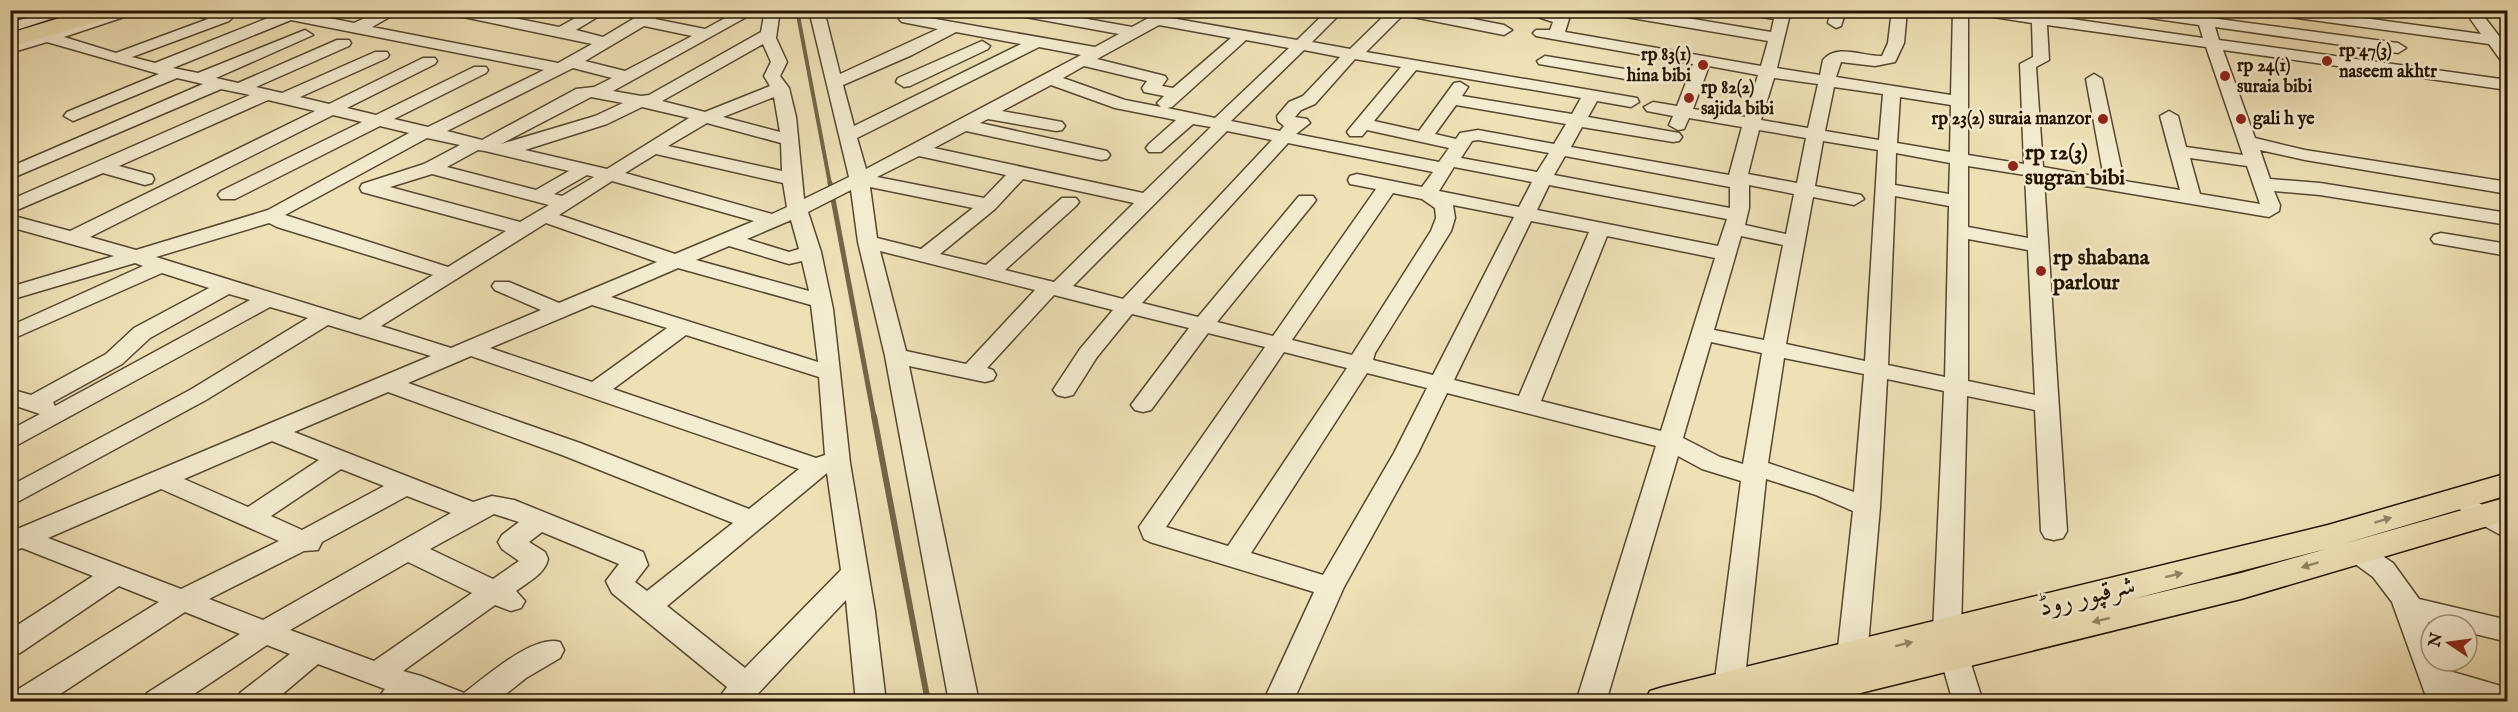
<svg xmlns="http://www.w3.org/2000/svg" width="2518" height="712" font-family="'IM FELL English',Amiri,serif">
<rect width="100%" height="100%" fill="#eee1b6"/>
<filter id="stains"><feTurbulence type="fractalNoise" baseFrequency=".00333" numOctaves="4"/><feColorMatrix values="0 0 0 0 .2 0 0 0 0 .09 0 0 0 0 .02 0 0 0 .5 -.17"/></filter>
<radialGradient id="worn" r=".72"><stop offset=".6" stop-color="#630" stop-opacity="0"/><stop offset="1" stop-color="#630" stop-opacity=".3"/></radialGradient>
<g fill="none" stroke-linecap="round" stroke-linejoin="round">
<polyline stroke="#736549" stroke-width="4" points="797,10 830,184"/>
<polyline stroke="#736549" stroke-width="5" points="830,183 874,417"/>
<polyline stroke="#736549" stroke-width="6" points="874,416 928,702"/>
<defs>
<g id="minor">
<polygon points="53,10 78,10 10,32 10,23"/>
<path d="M120,10H145L64,37L116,53L208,19L197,16L196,10L229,15L232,18L229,21L132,57L155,63L273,16L257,10H290L354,23L382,10H402L372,27L558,63L592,44L449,14L442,10H475L559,27L590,10H609L576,30L603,37L648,10H667L655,19L705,29L740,10H759L613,91L641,96L649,95L761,32L765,10H780L776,38L787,62L780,76L789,88L796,117L804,199L849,177L809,10H824L840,74L938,29L902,22L899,19L907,14L1095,47L1119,34L1009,14L1002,10H1037L1132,27L1163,10H1182L1171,18L1297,40L1328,10H1344L1312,42L1350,49L1390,10H1426L1504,25L1512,30L1504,35L1403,15L1366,52L1637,98L1639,102L1631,107L1597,101L1588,117L1679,133L1682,137L1679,141L1673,142L1582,127L1571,147L1729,175L1742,127L1689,118L1684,129L1678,130L1669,125L1673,116L1647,111L1644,107L1653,102L1677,106L1693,64L1536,36L1533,33L1536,30H1550L1553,22L1517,10H1545L1566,16L1569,19L1565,32L1761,66L1768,41L1608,14L1601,10H1639L1771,32L1774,19L1746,14L1739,10H1791L1777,68L1820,75L1823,60C1837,43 1864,57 1882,56L1888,43L1892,10H1907L1904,43L1895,62L1875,66L1841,62L1836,77L1951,95L1953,10H2009L2203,38L2199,25L2122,14L2115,10H2159L2195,16L2194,10H2209L2211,18L2398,43L2406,48L2398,53L2215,27L2219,40L2508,80V90L2223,50L2255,138L2305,150L2508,182V194L2305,160L2260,150L2270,179L2320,183L2508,213V225L2320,195L2274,191L2280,205L2279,211L2269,217L2044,179L2067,531L2063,538L2054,540L2045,538L2041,531L2035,410L1967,396L1961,632L1983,702H1953L1933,632L1944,391L1887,379L1880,507L1867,657L1862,665L1852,668L1842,665L1837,657L1853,511L1816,495L1766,479L1744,687L1739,695L1729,699L1719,695L1714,687L1741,481L1702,469L1678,456L1606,702H1576L1656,446L1447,393L1418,453L1344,587L1293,702H1263L1314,592L1150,542L1144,539L1139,527L1265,347L1208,333L1151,410L1143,412L1135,410L1131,405L1189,328L1132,314L1097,357L1073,395L1065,397L1057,395L1053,390L1080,349L1113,310L1054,295L987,368L993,370L996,375L993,380L985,382L909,366L979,702H949L885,356L858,242L851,190L808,212L821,252L833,309L850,463L875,612L886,702H856L846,600L750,702H716L727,687L612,593L606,581L619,564L542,532L529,542L545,552L548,559C545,574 528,582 516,591L525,601L521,608L511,611L495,605L403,671L421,676L464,693C486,677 533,634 560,642L564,650L560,658L526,678L496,702H375L385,689L318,664L273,702H236L240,693L290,654L267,645L182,702H143L147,693L240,634L185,612L48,702H10L12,693L159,602L119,586L20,653L10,656V630L93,576L22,548L10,552V532L431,356L328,325L206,400L10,506V486L190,390L308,318L270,307L10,449V430L40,414L10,404V389L31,395L106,354L134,328L209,288L162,273L10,340V326L143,266L135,263L10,300V287L114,256L10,227V215L70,231L315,111L268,100L119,166L152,175L154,179L152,183L145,185L103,173L10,213V200L250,95L221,89L10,179V167L203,84L177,78L73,121L64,116L67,112L159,74L47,42L10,53V43ZM1968,13L2032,23L2033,57L2020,64L2024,164L1968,155ZM291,20L544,70L428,127L394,119L486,73L488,70L486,67H474L376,115L347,108L435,64L437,61L435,58H423L329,104L300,97L387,58L389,55L387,52H375L282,93L256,87L349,46L351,43L349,40H337L238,83L216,78L313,35L305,30L300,32L198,73L173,68ZM1159,25L1231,38L1173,88L1162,86L1167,79L1165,76L1097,59ZM2047,25L2206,47L2243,155L2186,147L2178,116L2169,111L2160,116L2180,190L2124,181L2102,79L2094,74L2086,79L2104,178L2043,167L2036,67L2049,60ZM644,26L692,36L625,71L585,61ZM956,32L1021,44L854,126L843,85L912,55ZM1246,40L1289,48L1215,118L1167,108L1172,107ZM763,44L771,62L764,76L770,86L705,112L662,101ZM1039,47L1081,55L866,169L857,138ZM1304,50L1340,57L1303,96L1289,102L1277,116L1278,121L1284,126L1280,131L1231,121ZM1355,59L1401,67L1350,128L1347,132L1350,136H1362L1367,130L1449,148L1439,162L1296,134L1310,123L1307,119L1295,117L1301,110L1315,104ZM1084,66L1147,81L1142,88L1144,92L1164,96L1157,103L1161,107L1125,100L1063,78ZM1709,66L1758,75L1745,117L1693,109ZM573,68L612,78L594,87L576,89L482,140L447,131ZM1416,70L1581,98L1572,114L1462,96L1468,87L1460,82L1454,83L1419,131L1374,121ZM1774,78L1818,84L1808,128L1761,120ZM1051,85L1115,108L1176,120L1149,144L1146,148L1149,152H1161L1193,124L1211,127L1143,193L934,148L966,131L1101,160L1107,159L1110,155L1107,151L980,123L988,119L1056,131L1062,130L1065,126L1062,122L1002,111ZM1834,87L1883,94L1879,140L1825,131ZM591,97L623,103L595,116L501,144ZM774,97L780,132L723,117ZM1900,97L1951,105L1950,152L1897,143ZM1456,105L1566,124L1554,144L1478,130L1460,133L1456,139L1435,134ZM642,107L689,118L607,169L525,150L607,124ZM333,115L362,122L221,191L218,195L221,199H235L380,126L409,133L268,210L136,250L90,237ZM707,123L781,143L782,171L668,146ZM1759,130L1806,138L1797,183L1748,174ZM1227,131L1272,140L1123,299L1073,286ZM427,138L460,145L424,164L362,184L360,188L362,192L506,231L448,267L285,215ZM1478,140L1549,153L1537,172L1461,158L1472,141ZM1823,141L1878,150L1865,361L1786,344L1813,197L1854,205L1864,199L1861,195L1815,186ZM1288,143L1433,172L1422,187L1357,174L1350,176L1348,180L1350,184L1376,189L1273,336L1217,322L1313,204L1316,200L1313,196H1299L1198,317L1142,303ZM478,150L485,151L569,171L536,190L447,167ZM1896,153L1950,163L1949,194L1895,185ZM656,154L783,183L787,207L772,214L625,173ZM919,156L1006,175L984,198L877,177ZM1565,156L1730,187V208L1554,175ZM2190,158L2247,166L2260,204L2200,194ZM1968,166L2025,175L2028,238L1968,227ZM1454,167L1532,182L1519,207L1439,191ZM432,174L549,205L520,222L390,187ZM587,175L594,177L562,196L554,194ZM1023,179L1134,203L1054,282L1005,270L1076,206L1079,202L1076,198H1062L986,265L940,254L995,209ZM612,181L754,221L675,254L559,215ZM1549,185L1727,219L1718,246L1537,210ZM1749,185L1794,194L1786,234L1745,225L1749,208ZM870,187L973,208L921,249L877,238ZM1393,193L1422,199L1435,208L1436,218L1431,231L1352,355L1292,340ZM1895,196L1949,206L1945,377L1888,365ZM1453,205L1514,217L1433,375L1373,360L1375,353L1451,231L1455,218ZM791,220L799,249L789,252L747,239ZM1531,221L1589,232L1519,396L1454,380ZM269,223L277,227L433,275L360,320L156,257ZM546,223L657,262L559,303L509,282H495L492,286L495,290L541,310L451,348L381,326ZM1607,236L1715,258L1661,431L1541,401ZM1741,236L1783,245L1764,340L1714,330ZM1968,239L2028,250L2035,395L1968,381ZM729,246L789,264L802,261L809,291L696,260ZM880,251L1035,290L966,364L906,351ZM678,268L811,305L818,362L611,297ZM229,294L250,300L55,406L53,402L122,364L150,338ZM592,305L667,328L592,382L490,348ZM686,335L819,377L825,455L816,458L613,389ZM1711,342L1762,353L1743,464L1720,457L1683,438ZM1284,352L1347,368L1228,546L1166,527ZM471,356L799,469L749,509L580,443L408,383ZM1784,358L1864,374L1854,492L1768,463ZM1367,373L1427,388L1394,453L1323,575L1251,553ZM388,392L562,455L733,523L647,591L635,582L648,565L643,552L514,500L492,496L473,502L294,432ZM272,441L319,460L248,507L184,479ZM341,469L384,486L302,530L271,516ZM827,473L841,570L745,668L667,606ZM161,489L279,541L181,589L48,538ZM407,496L451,513L263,620L209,599L304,551L318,550L322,542ZM494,514L519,522L502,535L498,542L502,549L519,561L493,579L430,549ZM408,562L472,593L374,661L290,630Z"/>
<polygon points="1831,10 1846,10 1841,26 1836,28 1828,23"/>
<polygon points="2260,10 2305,10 2481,34 2464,10 2479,10 2499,36 2508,37 2508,64 2502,62 2489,44 2267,14"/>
<path d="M2409,10H2444L2446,13C2437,20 2417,17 2409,10Z"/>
<polygon points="982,41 990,46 988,49 910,86 904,87 896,82 898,78"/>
<polygon points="1545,56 1637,71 1645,76 1637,81 1539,64 1537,61"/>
<polygon points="2441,233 2508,244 2508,256 2434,243 2431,239 2434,235"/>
<polygon points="2473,500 2508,518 2508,539 2464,515 2460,509 2464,503"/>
<polygon points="2356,541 2365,544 2393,563 2419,599 2508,620 2508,642 2467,632 2467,625 2440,625 2428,622 2431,630 2431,661 2443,661 2446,670 2508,688 2508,702 2474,702 2456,696 2458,702 2428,702 2392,602 2373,577 2347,558 2343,551 2347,544"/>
</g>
<path id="major" d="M2508,473V495L2343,544L2508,497V520L2241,599L1824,702H1741L1743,698L1728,702H1644L1650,691L1663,687L2328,525ZM2326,549L2241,573L2133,599Z"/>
<polygon id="highway" points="86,10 123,10 120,15 10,47 10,33"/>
</defs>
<use href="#minor" stroke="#56472f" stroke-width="3"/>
<use href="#major" stroke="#231402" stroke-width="3"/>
<use href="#highway" stroke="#231402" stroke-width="2"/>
<use href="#minor" fill="#f4ecd0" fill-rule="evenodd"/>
<use href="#major" fill="#eee1b6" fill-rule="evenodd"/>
<use href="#highway" fill="#eee1b6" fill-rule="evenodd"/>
</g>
<defs><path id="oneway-solid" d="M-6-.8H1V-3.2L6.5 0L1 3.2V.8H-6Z" transform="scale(1.5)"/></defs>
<g fill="#938565">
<use href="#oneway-solid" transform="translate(2383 520) rotate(-17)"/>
<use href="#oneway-solid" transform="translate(2310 565) rotate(163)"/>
<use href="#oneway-solid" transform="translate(2174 575) rotate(-14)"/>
<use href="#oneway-solid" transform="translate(2101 620) rotate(167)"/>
<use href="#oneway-solid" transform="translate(1904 644) rotate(-14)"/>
</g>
<g fill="#8f2418" stroke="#f4ecd0" stroke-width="2">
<circle cx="2327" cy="61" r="6"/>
<circle cx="1703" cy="65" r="6"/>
<circle cx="2225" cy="76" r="6"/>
<circle cx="1689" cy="98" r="6"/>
<circle cx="2103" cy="119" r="6"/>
<circle cx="2241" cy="119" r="6"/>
<circle cx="2013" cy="166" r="6"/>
<circle cx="2041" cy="271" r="6"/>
</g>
<g text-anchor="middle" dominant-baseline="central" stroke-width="5" stroke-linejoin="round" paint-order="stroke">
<g font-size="18" font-weight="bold" fill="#231402" stroke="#f4ecd0" text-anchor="start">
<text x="2339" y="51">rp 47(3)<tspan x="2339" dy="21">naseem akhtr</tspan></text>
<text x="1691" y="55" text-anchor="end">rp 83(1)<tspan x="1691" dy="21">hina bibi</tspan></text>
<text x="2237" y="66">rp 24(1)<tspan x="2237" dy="21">suraia bibi</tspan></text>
<text x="1701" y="88">rp 82(2)<tspan x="1701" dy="21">sajida bibi</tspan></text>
<text x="2091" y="119" text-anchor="end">rp 23(2) suraia manzor</text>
<text x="2253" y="119">gali h ye</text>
</g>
<g font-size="22" font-weight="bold" fill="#231402" stroke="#f4ecd0" text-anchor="start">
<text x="2025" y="153">rp 12(3)<tspan x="2025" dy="25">sugran bibi</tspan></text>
<text x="2053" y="258">rp shabana<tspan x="2053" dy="25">parlour</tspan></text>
</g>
<g font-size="27" fill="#231402" stroke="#f4ecd0">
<text transform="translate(2087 597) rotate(-14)">شرقپور روڈ</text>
</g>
</g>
<rect width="2518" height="712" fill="none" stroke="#eee1b6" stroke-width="36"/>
<rect x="12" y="12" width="2494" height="688" fill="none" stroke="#231402" stroke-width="3"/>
<rect x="18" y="18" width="2482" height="676" fill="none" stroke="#231402" stroke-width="1.5"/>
<g transform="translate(2449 643) rotate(283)"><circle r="28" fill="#f4ecd0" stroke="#a0967e" stroke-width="1.5"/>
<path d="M0-4.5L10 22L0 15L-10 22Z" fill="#8f2418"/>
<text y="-9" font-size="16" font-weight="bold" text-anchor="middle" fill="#231402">N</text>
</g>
<rect width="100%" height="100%" filter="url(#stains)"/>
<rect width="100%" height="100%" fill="url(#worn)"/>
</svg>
